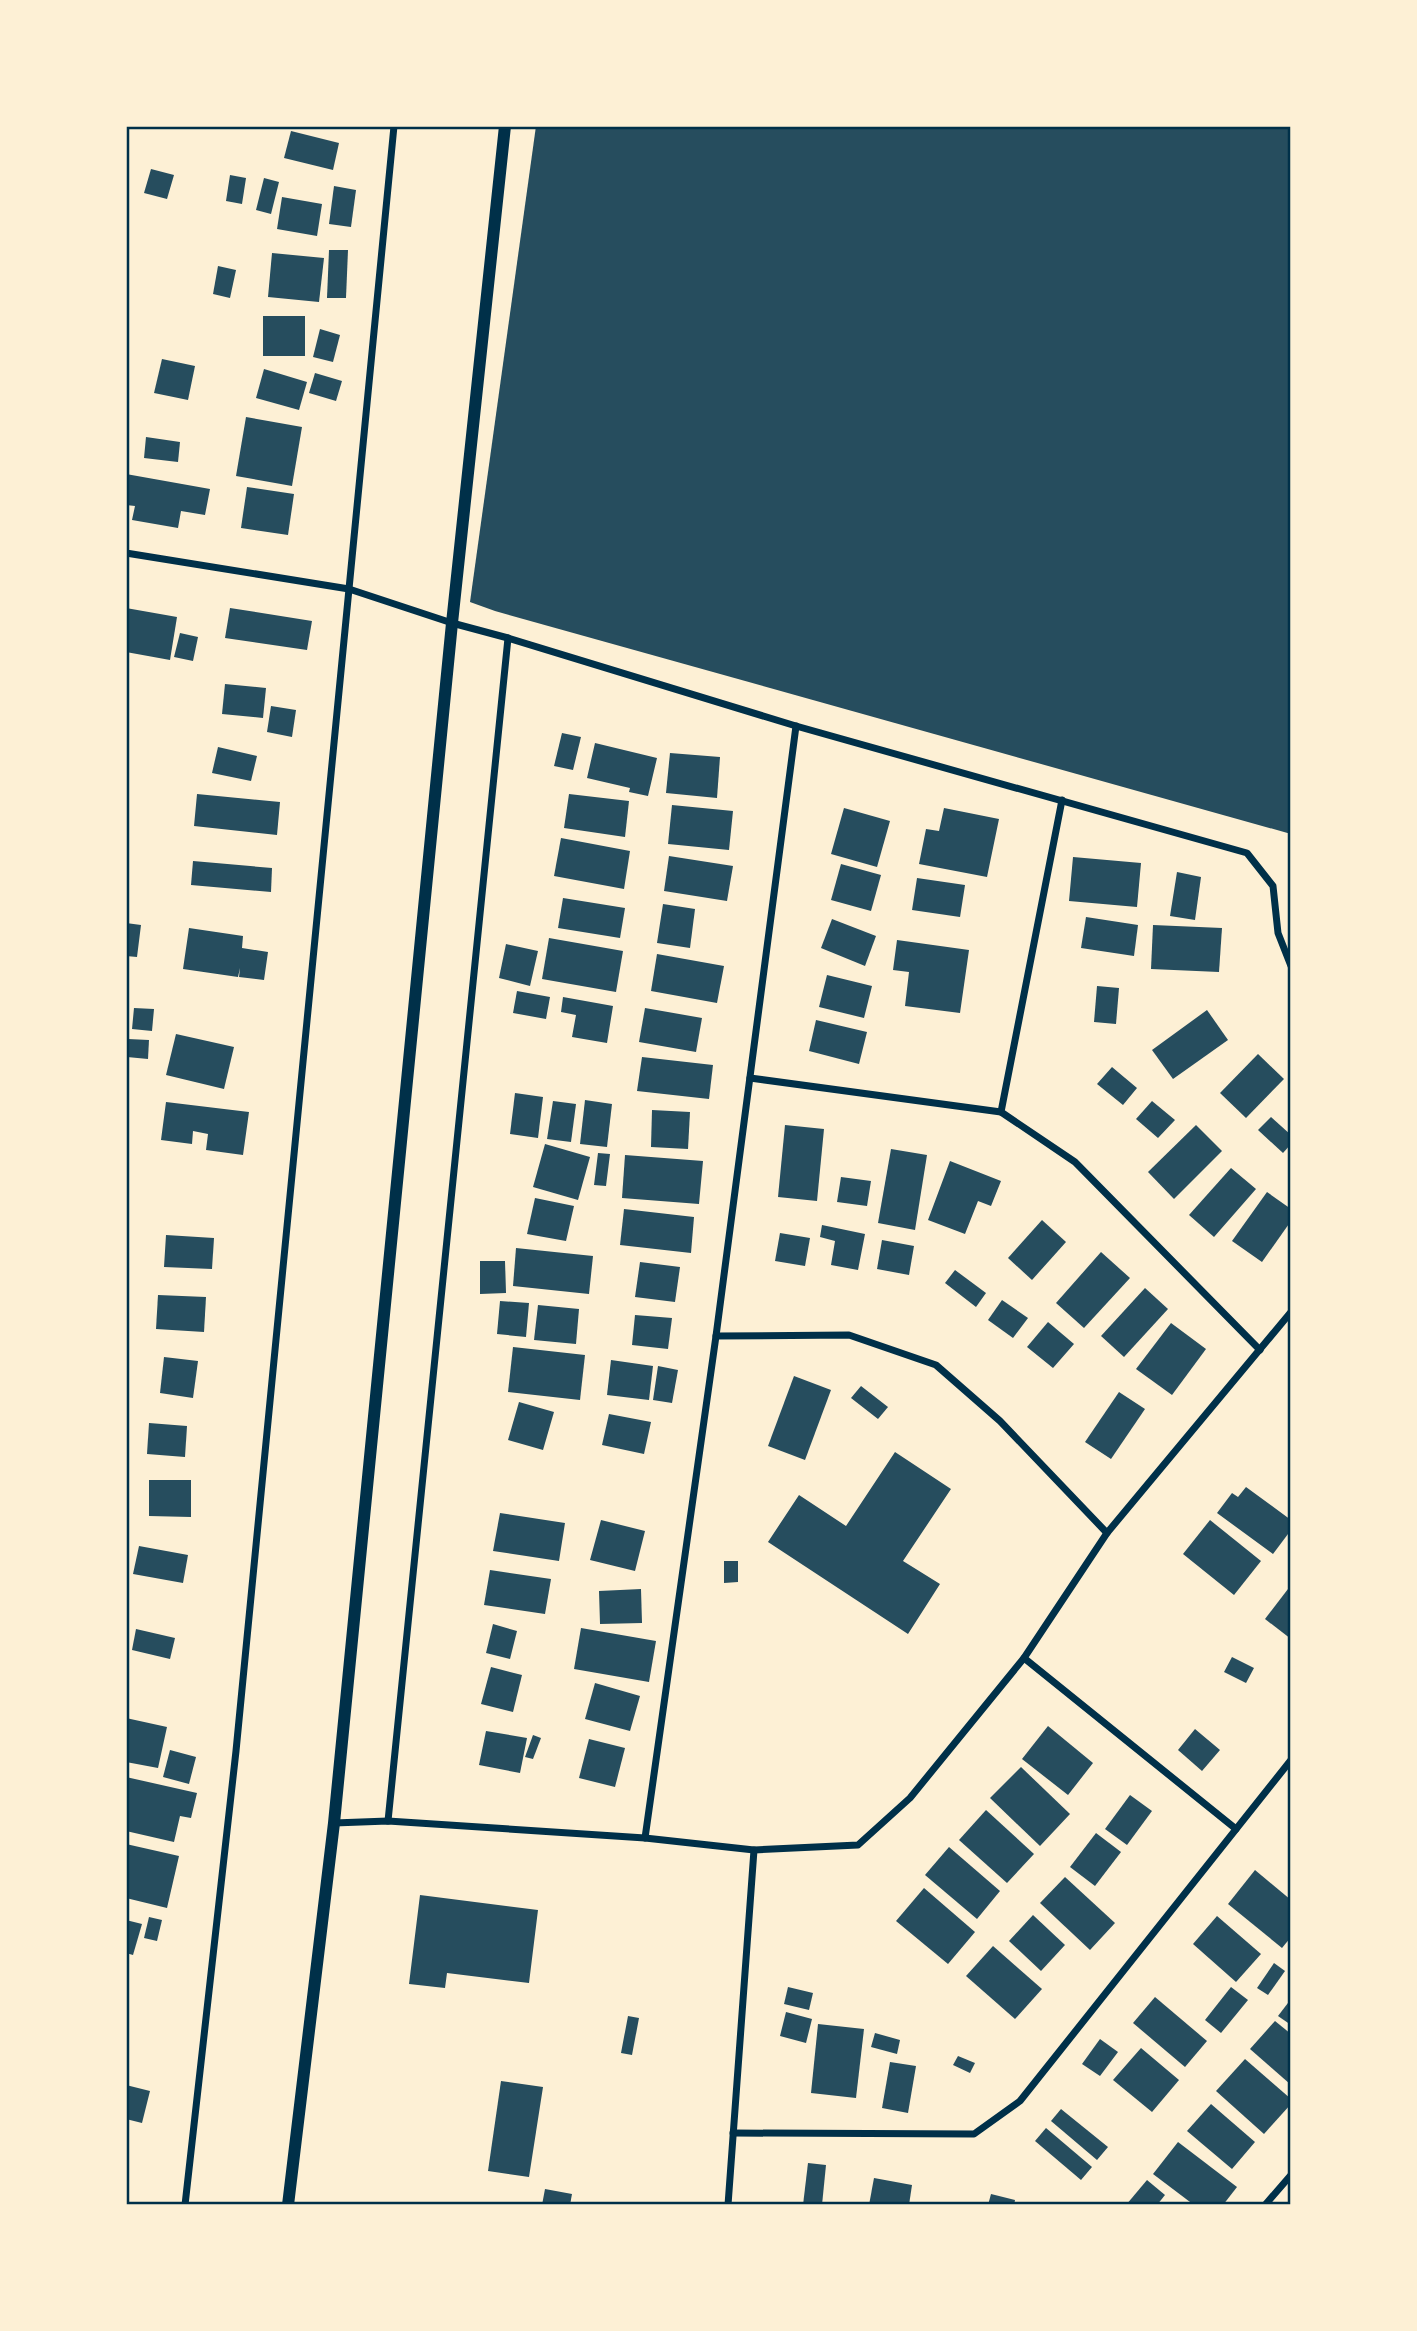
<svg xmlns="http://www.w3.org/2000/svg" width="1417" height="2331" font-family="'DM Sans',sans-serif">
<rect width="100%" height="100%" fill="#fdf0d5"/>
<g fill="#264d5e">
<polygon points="536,126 1291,126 1291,834 495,611 470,602"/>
<polygon points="291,131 339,143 333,170 284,158"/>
<polygon points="151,169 174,175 167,199 144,193"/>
<polygon points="230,175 246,178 242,204 226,201"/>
<polygon points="264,178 279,182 271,214 256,210"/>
<polygon points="334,186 356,190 351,227 329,224"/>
<polygon points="282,197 322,204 317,236 277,229"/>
<polygon points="329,250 348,250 346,298 327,298"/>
<polygon points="272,253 324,258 319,302 268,297"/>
<polygon points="218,266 236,270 230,298 213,294"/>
<rect x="263" y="316" width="42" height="40"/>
<polygon points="320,329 340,335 333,362 313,357"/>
<polygon points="162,359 195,366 188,400 154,393"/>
<polygon points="264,369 307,382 299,410 256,398"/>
<polygon points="315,373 342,381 336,401 309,393"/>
<polygon points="246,417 302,427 292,486 236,476"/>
<polygon points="146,437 180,442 178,462 144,458"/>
<polygon points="126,474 210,489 205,515 181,511 178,528 132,520 135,506 126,505"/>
<polygon points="247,487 294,494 288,535 241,528"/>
<polygon points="126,608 177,617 170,660 126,652"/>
<polygon points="230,608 312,621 307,650 225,638"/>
<polygon points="180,633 198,637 193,661 174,657"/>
<polygon points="225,684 266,688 263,718 222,714"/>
<polygon points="271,706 296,710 292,737 267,732"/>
<polygon points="562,733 581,737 573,770 554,766"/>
<polygon points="595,743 657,758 648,796 629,792 630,788 587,778"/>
<polygon points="218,747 257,756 251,781 212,773"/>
<polygon points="670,753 720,757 717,798 666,793"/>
<polygon points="197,794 280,802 277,835 194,826"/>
<polygon points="569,794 629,801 625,837 564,828"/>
<polygon points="672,805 733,811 729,850 668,844"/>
<polygon points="844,808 890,821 877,867 831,854"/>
<polygon points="944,808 999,819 987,877 919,864 926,829 939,831"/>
<polygon points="561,838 630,851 624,889 554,876"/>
<polygon points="669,856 733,866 727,901 664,891"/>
<polygon points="1073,857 1141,863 1137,907 1069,901"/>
<polygon points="193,861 272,868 271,892 191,885"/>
<polygon points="841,864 881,875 871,911 831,900"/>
<polygon points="1177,872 1201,877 1195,920 1170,916"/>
<polygon points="917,878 965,885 960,917 912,910"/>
<polygon points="563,898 625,908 620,938 558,928"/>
<polygon points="663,904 695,909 690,948 657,943"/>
<polygon points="1086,917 1138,925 1134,956 1081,948"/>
<polygon points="832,919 876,936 865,966 821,948"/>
<polygon points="126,923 141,925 137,957 126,956"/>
<polygon points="1153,925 1222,928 1219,972 1151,969"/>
<polygon points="189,928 243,936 242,948 268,952 264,980 239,977 240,968 238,977 183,969"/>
<polygon points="549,938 623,951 616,992 542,979"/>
<polygon points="897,940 969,950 960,1013 905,1006 909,972 893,970"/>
<polygon points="506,944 538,951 530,986 499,978"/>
<polygon points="657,954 724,966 717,1003 651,991"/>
<polygon points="827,975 872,986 864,1018 819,1007"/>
<polygon points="1097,986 1119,988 1116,1024 1094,1022"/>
<polygon points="517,991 550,997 546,1019 513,1013"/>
<polygon points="563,997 613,1006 607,1043 572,1037 576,1015 561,1012"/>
<polygon points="134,1008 154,1009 152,1031 132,1029"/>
<polygon points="645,1008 702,1018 696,1052 639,1042"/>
<polygon points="1207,1010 1228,1040 1173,1079 1152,1050"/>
<polygon points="816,1020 867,1032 859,1064 809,1051"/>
<polygon points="176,1034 234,1047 224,1089 166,1075"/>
<polygon points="128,1039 149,1040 148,1059 127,1057"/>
<polygon points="1258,1054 1284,1079 1246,1118 1220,1093"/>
<polygon points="642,1057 713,1065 709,1099 637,1091"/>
<polygon points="1112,1067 1137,1088 1123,1105 1097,1084"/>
<polygon points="515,1093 543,1097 538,1138 510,1134"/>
<polygon points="585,1100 612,1104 607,1147 580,1144"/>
<polygon points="553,1101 576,1104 571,1142 547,1139"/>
<polygon points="1152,1101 1175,1120 1158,1138 1136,1119"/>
<polygon points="166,1102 249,1112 243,1155 206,1150 208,1134 193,1131 192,1144 161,1140"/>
<polygon points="652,1110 690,1112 688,1149 651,1147"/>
<polygon points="1271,1117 1291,1135 1291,1144 1283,1153 1258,1130"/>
<polygon points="785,1125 824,1129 817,1201 778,1197"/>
<polygon points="1196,1125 1222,1151 1174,1199 1148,1172"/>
<polygon points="545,1144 590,1157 578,1200 533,1187"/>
<polygon points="891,1149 927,1155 915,1230 878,1223"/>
<polygon points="598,1153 610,1154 606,1186 594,1185"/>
<polygon points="625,1155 703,1161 699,1204 622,1198"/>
<polygon points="950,1161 1001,1181 991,1206 978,1201 965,1234 928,1220"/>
<polygon points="1231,1168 1256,1189 1214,1237 1189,1215"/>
<polygon points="841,1177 871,1181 867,1206 837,1202"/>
<polygon points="1267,1192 1291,1209 1291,1221 1262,1262 1232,1241"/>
<polygon points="535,1198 574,1206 566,1241 527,1234"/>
<polygon points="624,1209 694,1217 691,1253 620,1245"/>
<polygon points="1042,1220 1066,1242 1032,1280 1008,1258"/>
<polygon points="822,1225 865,1234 858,1270 831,1265 835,1241 820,1237"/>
<polygon points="780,1233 810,1238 805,1266 775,1261"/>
<polygon points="166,1235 214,1238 212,1269 164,1267"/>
<polygon points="882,1240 914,1246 909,1275 877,1269"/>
<polygon points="516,1248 593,1256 589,1294 513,1286"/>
<polygon points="1101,1252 1130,1278 1084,1328 1056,1303"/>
<polygon points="480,1261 505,1261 506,1293 480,1294"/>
<polygon points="640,1262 680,1267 675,1302 635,1297"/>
<polygon points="955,1270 986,1293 976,1307 945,1283"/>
<polygon points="1145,1288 1168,1309 1124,1357 1101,1336"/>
<polygon points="158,1295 206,1297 204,1332 156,1329"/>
<polygon points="1002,1300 1028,1318 1013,1338 988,1320"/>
<polygon points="500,1301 529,1303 526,1337 497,1334"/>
<polygon points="538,1305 579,1309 576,1344 534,1340"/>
<polygon points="635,1315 672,1318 668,1349 632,1345"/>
<polygon points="1048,1322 1074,1344 1053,1368 1027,1347"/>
<polygon points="1171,1323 1206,1349 1172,1395 1136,1369"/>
<polygon points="513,1347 585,1355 580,1400 508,1392"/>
<polygon points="164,1357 198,1361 193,1398 160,1393"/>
<polygon points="611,1360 653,1366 649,1400 607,1395"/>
<polygon points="658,1366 678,1370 672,1403 653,1400"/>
<polygon points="794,1376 831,1390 805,1460 768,1446"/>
<polygon points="861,1386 888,1407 878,1419 851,1398"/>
<polygon points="1119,1392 1145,1409 1111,1459 1085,1442"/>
<polygon points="519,1402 554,1412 543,1450 508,1440"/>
<polygon points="609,1414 651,1422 644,1454 602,1445"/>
<polygon points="149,1423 187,1426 185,1457 147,1454"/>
<polygon points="895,1452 951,1489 903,1561 940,1584 908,1634 768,1542 799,1495 846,1526"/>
<polygon points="149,1480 191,1480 191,1517 149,1516"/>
<polygon points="1246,1487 1291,1520 1291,1530 1273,1554 1217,1513 1232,1493 1238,1497"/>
<polygon points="500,1513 565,1523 559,1561 493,1551"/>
<polygon points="601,1520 645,1531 635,1571 590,1560"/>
<polygon points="1210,1520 1261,1561 1234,1595 1183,1554"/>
<polygon points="139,1546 188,1555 183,1583 133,1574"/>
<polygon points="724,1561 738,1561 738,1582 724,1583"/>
<polygon points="490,1570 551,1579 545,1614 484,1605"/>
<polygon points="641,1589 642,1623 600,1624 599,1591"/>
<polygon points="1288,1589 1291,1592 1291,1639 1265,1619"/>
<polygon points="493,1624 517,1631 510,1659 486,1653"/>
<polygon points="581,1628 656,1641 649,1682 574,1669"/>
<polygon points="136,1629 175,1638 170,1659 132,1650"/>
<polygon points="1232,1657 1254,1668 1246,1683 1224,1672"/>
<polygon points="491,1667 522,1675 513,1712 481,1704"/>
<polygon points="595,1683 640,1696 630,1731 585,1719"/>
<polygon points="126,1718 167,1727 158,1768 126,1762"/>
<polygon points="1048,1726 1093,1763 1068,1795 1022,1759"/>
<polygon points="1195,1729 1220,1750 1202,1771 1178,1750"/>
<polygon points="486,1731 527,1738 520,1773 479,1765"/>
<polygon points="533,1735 541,1738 533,1759 525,1757"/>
<polygon points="589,1739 625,1748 615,1787 579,1778"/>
<polygon points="170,1750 196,1757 189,1784 163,1777"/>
<polygon points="1021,1767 1070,1814 1040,1846 990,1798"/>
<polygon points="126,1777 197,1793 191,1818 180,1816 174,1842 126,1831"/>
<polygon points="1130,1795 1152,1811 1127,1845 1105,1829"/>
<polygon points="986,1810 1034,1854 1007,1883 959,1840"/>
<polygon points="1096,1833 1121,1852 1095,1886 1070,1867"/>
<polygon points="126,1844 179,1856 167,1908 126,1898"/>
<polygon points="949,1847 1000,1891 977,1919 925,1875"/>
<polygon points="1255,1870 1291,1900 1291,1937 1282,1948 1228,1904"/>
<polygon points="1065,1877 1115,1923 1090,1950 1040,1903"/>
<polygon points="924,1888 975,1932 948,1964 896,1921"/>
<polygon points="420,1895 538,1910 529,1983 447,1973 445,1988 409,1984"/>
<polygon points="1033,1915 1065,1945 1041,1971 1009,1941"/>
<polygon points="1217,1916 1261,1954 1236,1982 1193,1944"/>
<polygon points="149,1917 162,1920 157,1941 144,1938"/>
<polygon points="126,1920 142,1924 133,1955 126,1953"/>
<polygon points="993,1946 1042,1989 1015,2019 966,1976"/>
<polygon points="1274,1963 1285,1971 1268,1995 1257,1988"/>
<polygon points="788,1987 813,1993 809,2010 784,2004"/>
<polygon points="1231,1987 1248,2000 1221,2033 1205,2020"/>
<polygon points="1155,1997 1207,2041 1185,2067 1133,2023"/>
<polygon points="1291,1999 1291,2025 1278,2016"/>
<polygon points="786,2012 812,2019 806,2043 780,2036"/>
<polygon points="628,2016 639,2018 632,2055 621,2053"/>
<polygon points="1275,2021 1291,2034 1290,2084 1250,2049"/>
<polygon points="818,2024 864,2029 856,2098 811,2093"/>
<polygon points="875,2033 900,2040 897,2054 871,2047"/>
<polygon points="1100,2039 1118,2052 1100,2076 1082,2064"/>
<polygon points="1141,2048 1179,2080 1152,2112 1113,2080"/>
<polygon points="958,2056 975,2063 970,2073 953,2065"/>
<polygon points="1245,2059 1291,2099 1291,2104 1264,2134 1216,2091"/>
<polygon points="890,2062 916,2066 908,2113 882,2108"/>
<polygon points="501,2081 543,2087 529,2177 488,2171"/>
<polygon points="126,2085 150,2091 142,2123 126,2119"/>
<polygon points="1211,2104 1255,2142 1232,2169 1187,2131"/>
<polygon points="1061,2109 1108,2147 1097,2160 1051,2121"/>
<polygon points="1046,2128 1092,2167 1081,2180 1035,2141"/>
<polygon points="1178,2142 1237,2187 1223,2205 1194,2205 1153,2174"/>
<polygon points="808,2163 826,2165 822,2205 803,2205"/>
<polygon points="874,2178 912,2185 909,2205 869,2205"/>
<polygon points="1147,2180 1165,2195 1157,2205 1126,2205"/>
<polygon points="545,2189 572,2194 570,2205 542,2205"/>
<polygon points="991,2194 1015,2200 1014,2205 988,2205"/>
</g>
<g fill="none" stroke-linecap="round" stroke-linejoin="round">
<g stroke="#003049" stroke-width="7">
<polyline points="126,553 349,589 452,623 508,638 796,726 1247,853 1273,886 1278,933 1291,966"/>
<polyline points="1062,800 1001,1112 1075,1162 1260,1350"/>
<polyline points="750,1078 1001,1112"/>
<polyline points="716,1336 849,1335 936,1365 1000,1421 1107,1533"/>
<polyline points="1024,1658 1236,1829"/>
<polyline points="388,1821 508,638"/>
<polyline points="334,1823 388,1821 645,1838 754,1850 858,1845 910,1798 1024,1658 1107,1533 1291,1312"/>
<polyline points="645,1838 716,1336 796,726"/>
<polyline points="733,2133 974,2134 1020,2101 1291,1760"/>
<polyline points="185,2205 236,1751 394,126"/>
<polyline points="728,2205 754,1850"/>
<polyline points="1265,2205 1291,2175"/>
</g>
<polyline stroke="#003049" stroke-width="12" points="288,2205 334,1823 452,623 505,126"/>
</g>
<rect width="1417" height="2331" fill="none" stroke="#fdf0d5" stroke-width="256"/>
<rect x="128" y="128" width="1161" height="2075" fill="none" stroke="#003049" stroke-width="2.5"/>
</svg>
